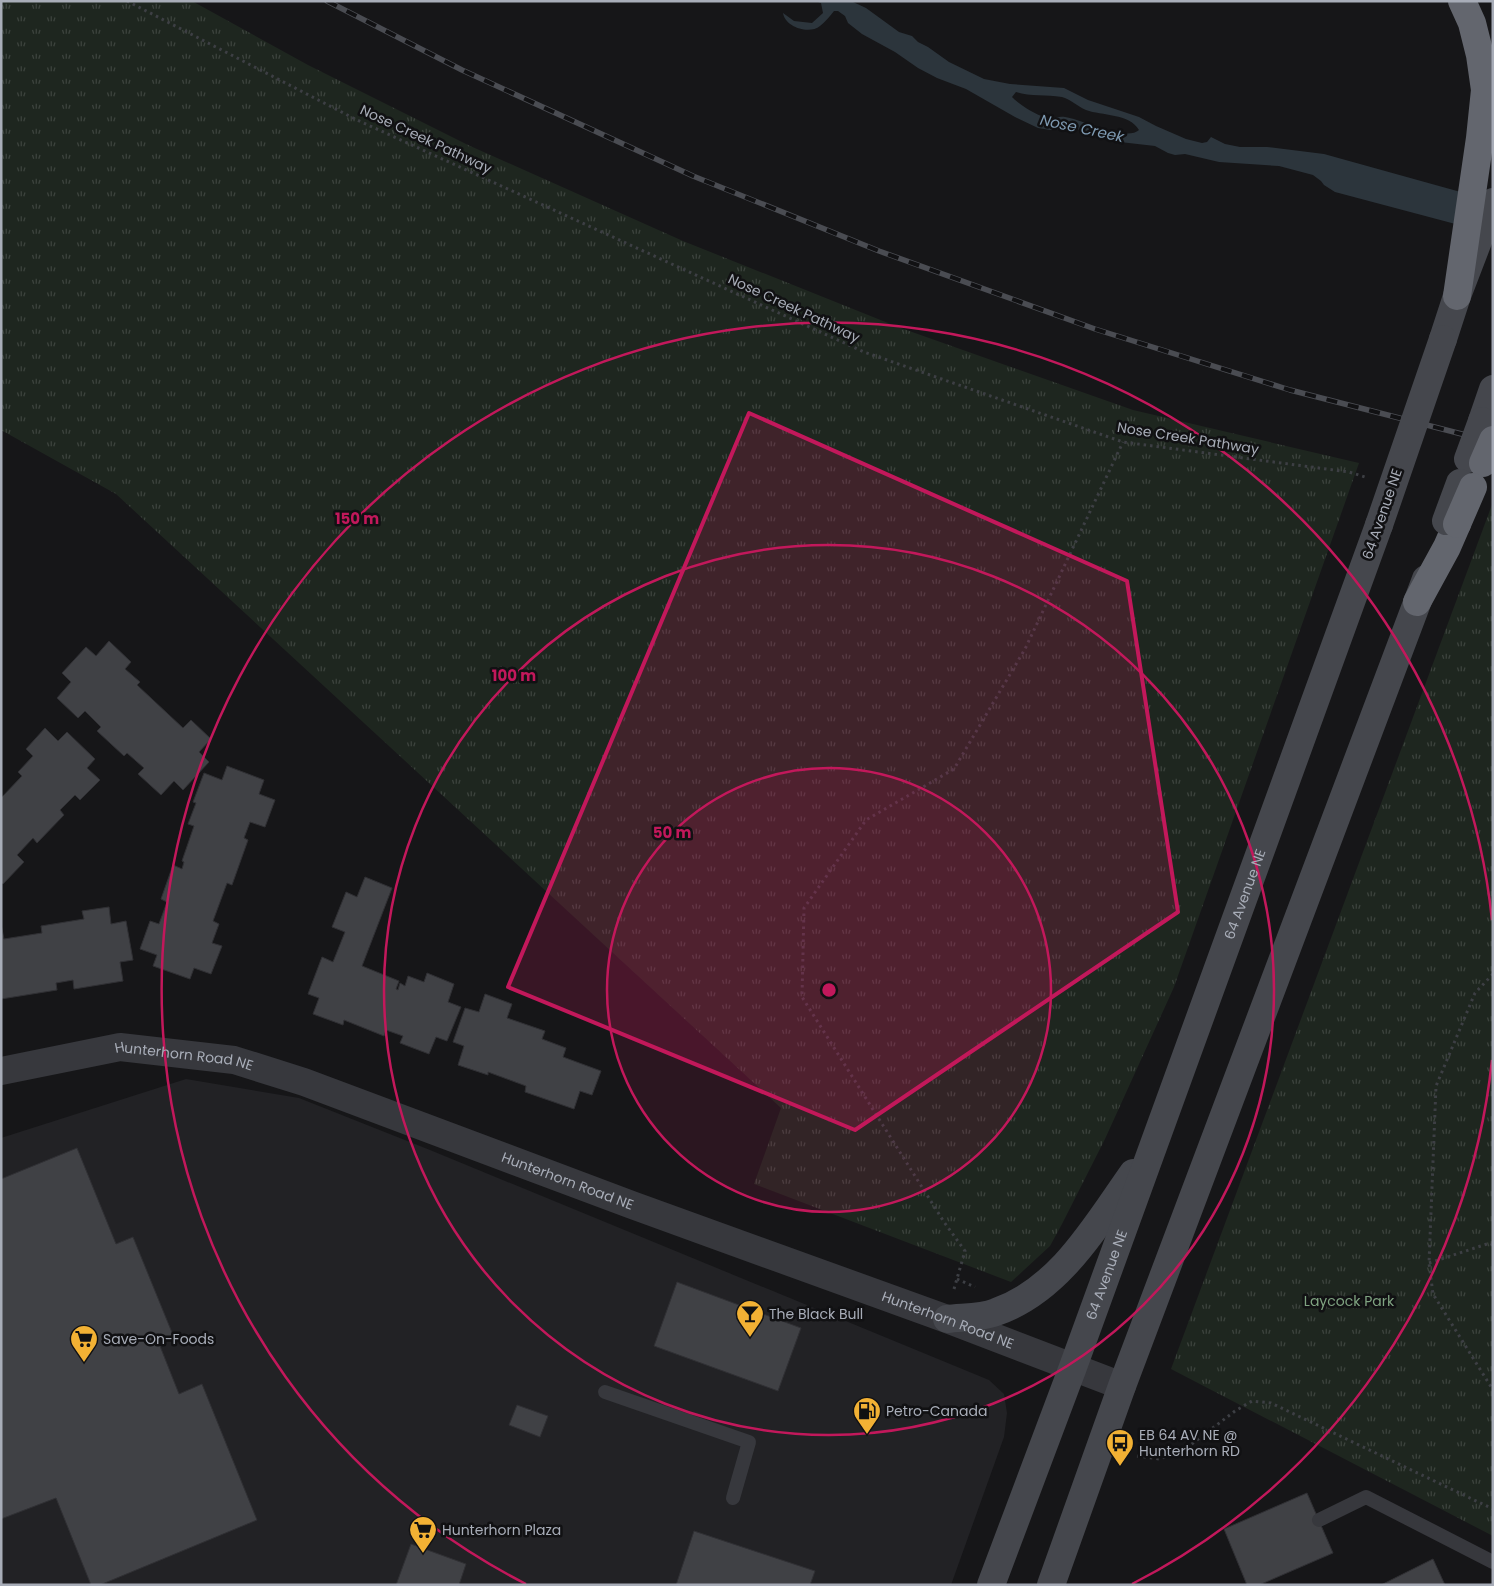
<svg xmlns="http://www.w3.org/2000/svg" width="1494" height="1586" font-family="Poppins,sans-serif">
<defs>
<pattern id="park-tufts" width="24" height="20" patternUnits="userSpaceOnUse" patternTransform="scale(1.25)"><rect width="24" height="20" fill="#1e261f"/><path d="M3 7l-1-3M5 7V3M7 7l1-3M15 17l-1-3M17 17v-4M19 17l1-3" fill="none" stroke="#3c433d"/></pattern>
</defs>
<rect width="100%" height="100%" fill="#161618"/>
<polygon fill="#222225" points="186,1079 299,1098 430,1150 989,1380 1004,1394 1007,1413 1004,1437 951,1585 1,1585 1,1138"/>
<g fill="url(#park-tufts)">
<polygon points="1,1 192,1 308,65 468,145 683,241 898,327 1133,410 1359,463 1174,987 1105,1139 1062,1224 1050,1246 1011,1282 754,1184 781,1108 116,494 1,430"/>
<polygon points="1493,502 1493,1536 1171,1369"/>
</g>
<path fill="#2c353c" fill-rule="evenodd" d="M815,1H851L866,8L899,32L912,36L918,42L928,47L949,62L984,79L1010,84L1064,88L1088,100L1139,117L1156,126L1186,139L1202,143L1207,142L1211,137L1225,144L1240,147H1267L1324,154L1493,201V234L1335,192L1324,185L1321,181L1313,175L1279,166L1219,162L1185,154L1175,155L1168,153L1155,146L1120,142L1077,129L1050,130L1038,128L1015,117L966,89L937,78L918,68L895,52L862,34L848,23L845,16L838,11H834C830,16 825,22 820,26C809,35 785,27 783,13L794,21L812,23L823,13L821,3ZM1016,92C1031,97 1046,94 1062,97C1072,100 1077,106 1086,110C1102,116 1129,113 1139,130C1126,142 1081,119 1065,117C1058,116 1052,119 1045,117C1034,114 1020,105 1012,97Z"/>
<g fill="#404145" stroke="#303034">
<polygon points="109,641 131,662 125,669 140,682 137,685 183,728 191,720 211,739 199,752 209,762 183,790 174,781 161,795 138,774 144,768 127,753 124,756 97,731 101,727 85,711 78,718 57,698 71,682 62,673 86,647 96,656"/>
<polygon points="45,728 58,741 67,732 95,759 87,768 100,780 80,800 75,795 60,810 64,815 37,843 33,838 17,855 24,862 3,884 1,882 1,798 22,776 18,772 33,756 26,749"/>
<polygon points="227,766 264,780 259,794 275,800 265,827 250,822 244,838 248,840 232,885 227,883 213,921 219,924 212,943 222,946 211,974 194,968 190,979 153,966 157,955 140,949 150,921 159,924 167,902 161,899 173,865 182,869 184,862 182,861 194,826 188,824 196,803 193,802 204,773 222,780"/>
<polygon points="365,877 392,888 362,966 399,981 396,989 398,990 400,983 405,986 408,976 424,982 427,973 454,984 448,1002 461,1007 447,1041 436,1037 429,1054 400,1043 403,1036 386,1030 384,1036 344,1020 343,1025 313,1014 319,998 308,994 322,957 333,962 345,932 332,927 346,892 357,897"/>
<polygon points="109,907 111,924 126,921 133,960 120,962 123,981 74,989 73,980 56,983 57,990 1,999 1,924 4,939 42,933 41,926 84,919 82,911"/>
<polygon points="485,994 512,1004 507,1018 545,1031 542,1039 566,1048 563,1057 601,1071 592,1095 580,1091 574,1109 525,1092 526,1086 488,1072 488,1075 458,1065 464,1046 453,1042 465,1008 479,1012"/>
<polygon points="77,1148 116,1244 133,1237 173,1335 158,1341 179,1394 202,1384 257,1520 100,1585 91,1585 56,1498 1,1519 1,1179"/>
<polygon points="677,1282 801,1328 778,1391 654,1346"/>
<polygon points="517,1405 548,1416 540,1437 509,1425"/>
<polygon points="1307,1493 1333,1553 1259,1585 1247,1585 1224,1529"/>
<polygon points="694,1531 815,1571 810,1585 676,1585"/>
<polygon points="411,1544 466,1564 459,1585 396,1585"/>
<polygon points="1433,1559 1445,1585 1381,1585"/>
</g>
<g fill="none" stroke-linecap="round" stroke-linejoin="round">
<g stroke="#3d3f44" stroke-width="3" stroke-dasharray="2.5 4" stroke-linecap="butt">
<polyline points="127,1 355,119 864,352 1123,442 1349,472 1365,477"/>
<polyline points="1493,974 1475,993 1436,1086 1429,1263 1433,1294 1493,1390"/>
<polyline points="1429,1263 1490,1243 1493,1245"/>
<polyline points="957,1279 975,1287"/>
<polyline points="954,1289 965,1251 944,1222 802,997 804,908 866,820 954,769 1025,649 1123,442"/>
<polyline points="1137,1456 1159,1459 1184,1450 1235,1411 1252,1401 1271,1403 1493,1509"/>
</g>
<g stroke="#37383d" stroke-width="14">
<polyline points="605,1392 749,1442 733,1498"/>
<polyline points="1319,1520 1366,1497 1493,1562"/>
</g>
<path stroke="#37383d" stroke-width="28" id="s1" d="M1,1071L120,1047L234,1060L304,1082L632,1205L947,1319L1122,1386"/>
<g stroke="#45474d" stroke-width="28">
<polyline points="1443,339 1457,296 1493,202"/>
<polyline points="1482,421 1493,389"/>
<path d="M947,1319C962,1317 982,1318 996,1312C1060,1290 1096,1225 1133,1173"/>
<path id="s2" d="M991,1585L1073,1367L1379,525"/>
<polyline points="1051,1585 1122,1386 1426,579"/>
</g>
<g stroke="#63666e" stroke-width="28">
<polyline points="1457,296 1480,138 1485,90 1480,55 1472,23 1462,1"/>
<polyline points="1417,602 1447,547 1457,524"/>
</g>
<defs>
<polyline id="rail" points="327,1 462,70 693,176 879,251 1095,329 1290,390 1493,442"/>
</defs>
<use href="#rail" stroke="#4a4c52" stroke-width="5.5"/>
<use href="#rail" stroke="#111113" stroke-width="4" stroke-dasharray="11" stroke-linecap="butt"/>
<g stroke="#45474d" stroke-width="28">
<polyline points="1468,459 1482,421"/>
<polyline points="1446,521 1460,483"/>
<polyline points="1379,525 1443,339"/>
</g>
<g stroke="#63666e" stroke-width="28">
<polyline points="1483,463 1493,440"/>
<polyline points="1457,524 1473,487"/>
</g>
</g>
<path fill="#c2185b" fill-opacity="0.2" stroke="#c2185b" stroke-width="4" stroke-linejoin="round" d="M749,413L1127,581L1178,912L855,1130L508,987Z"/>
<circle cx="829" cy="990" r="222" fill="#c2185b" fill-opacity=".12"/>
<g fill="none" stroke="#c2185b" stroke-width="2.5">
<circle cx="829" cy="990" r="222"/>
<circle cx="829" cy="990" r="445"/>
<path d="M1492 1060A667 667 0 0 1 1132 1584M526 1584A667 667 0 1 1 1492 920"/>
</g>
<defs>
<symbol id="bar-pin" viewBox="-11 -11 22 30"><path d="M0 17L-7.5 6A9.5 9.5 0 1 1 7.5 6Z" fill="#f2b134" stroke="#111113"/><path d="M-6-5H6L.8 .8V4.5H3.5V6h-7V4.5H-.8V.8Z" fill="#111"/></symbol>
<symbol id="supermarket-pin" viewBox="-11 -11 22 30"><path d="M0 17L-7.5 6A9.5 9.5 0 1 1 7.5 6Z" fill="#f2b134" stroke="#111113"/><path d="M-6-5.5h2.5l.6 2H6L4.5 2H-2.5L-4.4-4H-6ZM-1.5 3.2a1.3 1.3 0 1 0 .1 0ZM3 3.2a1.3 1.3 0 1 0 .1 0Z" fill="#111"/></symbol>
<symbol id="fuel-pin" viewBox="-11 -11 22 30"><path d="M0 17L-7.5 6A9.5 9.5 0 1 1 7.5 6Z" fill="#f2b134" stroke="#111113"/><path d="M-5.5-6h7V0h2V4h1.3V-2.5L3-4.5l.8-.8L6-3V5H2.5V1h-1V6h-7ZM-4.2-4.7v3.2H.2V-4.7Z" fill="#111"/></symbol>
<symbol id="bus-pin" viewBox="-11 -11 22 30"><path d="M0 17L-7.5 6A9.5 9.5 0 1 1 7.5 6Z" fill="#f2b134" stroke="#111113"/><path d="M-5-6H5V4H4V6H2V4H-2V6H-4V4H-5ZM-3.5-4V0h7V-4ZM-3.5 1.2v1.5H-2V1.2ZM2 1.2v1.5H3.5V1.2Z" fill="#111"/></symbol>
</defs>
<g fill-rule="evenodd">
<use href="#bar-pin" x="734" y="1298" width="32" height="43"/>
<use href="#supermarket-pin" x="68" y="1323" width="32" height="43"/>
<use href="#fuel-pin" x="851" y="1395" width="32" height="43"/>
<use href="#bus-pin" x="1104" y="1427" width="32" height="43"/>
<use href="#supermarket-pin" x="407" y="1514" width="32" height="43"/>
</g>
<g text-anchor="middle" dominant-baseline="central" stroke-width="5" stroke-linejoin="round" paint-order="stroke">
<g font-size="14" fill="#a8adb8" stroke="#111113">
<text transform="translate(426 139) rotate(25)">Nose Creek Pathway</text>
<text transform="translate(794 308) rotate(25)">Nose Creek Pathway</text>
<text transform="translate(1188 438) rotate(9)">Nose Creek Pathway</text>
<text transform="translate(1382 514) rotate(-71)">64 Avenue NE</text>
<text stroke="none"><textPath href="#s2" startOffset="736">64 Avenue NE</textPath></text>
<text stroke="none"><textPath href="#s1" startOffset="186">Hunterhorn Road NE</textPath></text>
<text stroke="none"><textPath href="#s1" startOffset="591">Hunterhorn Road NE</textPath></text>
<text stroke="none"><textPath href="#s2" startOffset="331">64 Avenue NE</textPath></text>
<text stroke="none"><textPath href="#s1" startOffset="996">Hunterhorn Road NE</textPath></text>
</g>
<g font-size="14" fill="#7fa381" stroke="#111113">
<text x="1349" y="1301">Laycock Park</text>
</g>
<g font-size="14" fill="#a8adb8" stroke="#111113" text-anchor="start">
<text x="769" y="1314">The Black Bull</text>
<text x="103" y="1339">Save-On-Foods</text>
<text x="886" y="1411">Petro-Canada</text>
<text x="1139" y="1435">EB 64 AV NE @<tspan x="1139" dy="16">Hunterhorn RD</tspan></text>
<text x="442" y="1530">Hunterhorn Plaza</text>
</g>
<g font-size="15" font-style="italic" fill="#7f9bb3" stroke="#111113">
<text transform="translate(1082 128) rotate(12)">Nose Creek</text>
</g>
</g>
<circle cx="829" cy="990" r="8" fill="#c2185b" stroke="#111113" stroke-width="2.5"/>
<g font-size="15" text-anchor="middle" font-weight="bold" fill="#c2185b" stroke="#111113" stroke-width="5" stroke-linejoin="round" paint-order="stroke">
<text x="357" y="524">150 m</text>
<text x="514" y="681">100 m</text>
<text x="672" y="838">50 m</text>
</g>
<rect width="1494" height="1586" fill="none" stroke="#a8adb8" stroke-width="5"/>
</svg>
